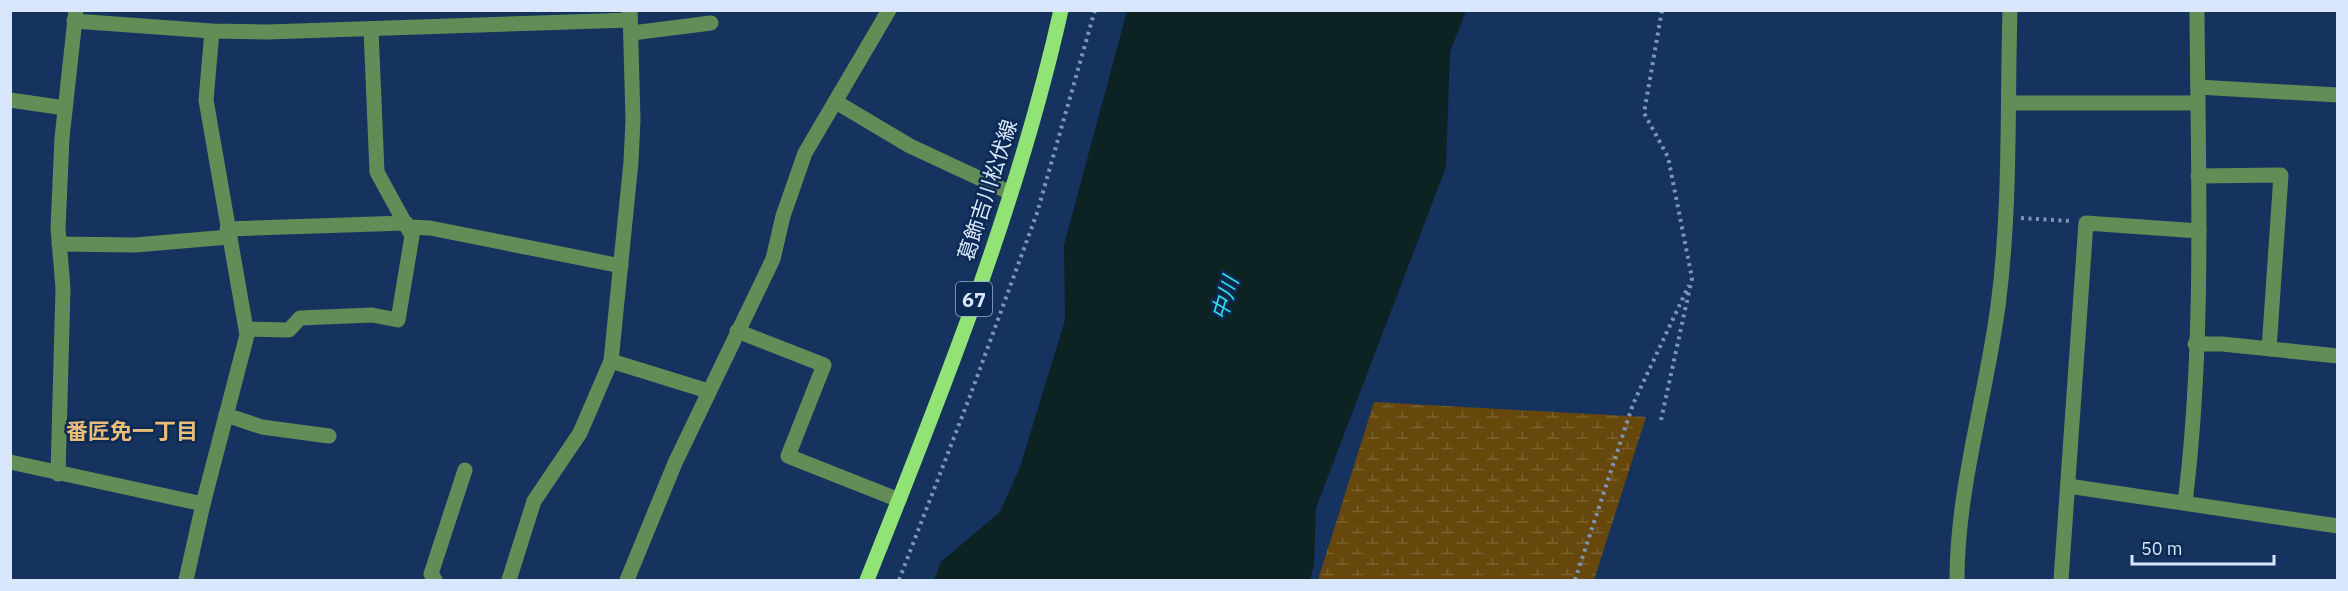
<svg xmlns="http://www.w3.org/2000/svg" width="2348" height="591" font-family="'IBM Plex Sans','Noto Sans JP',sans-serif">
<defs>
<pattern id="wetland-marsh" width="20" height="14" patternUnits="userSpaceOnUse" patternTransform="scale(1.5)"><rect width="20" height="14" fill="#66470c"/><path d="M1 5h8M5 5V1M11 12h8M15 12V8" fill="none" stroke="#7b6230"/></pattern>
</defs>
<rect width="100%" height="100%" fill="#16335f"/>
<polygon fill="url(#wetland-marsh)" points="1374,402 1646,417 1594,580 1318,580"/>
<polygon fill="#0d2223" points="1127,11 1466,11 1450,52 1446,167 1316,508 1314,565 1310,580 934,580 941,562 1000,512 1020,467 1065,320 1064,245"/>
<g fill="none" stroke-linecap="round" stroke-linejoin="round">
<g stroke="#7f95b5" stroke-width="4" stroke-dasharray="3 4.5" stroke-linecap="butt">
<polyline points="2021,218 2071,221"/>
<polyline points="1661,420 1692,278 1668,157 1644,113 1662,10"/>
<polyline points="899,580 970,396 1037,213 1095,10"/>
<polyline points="1575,580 1633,404 1689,285"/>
</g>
<g stroke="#648c57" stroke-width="15">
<polyline points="74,21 212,31 267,32 630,20"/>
<polyline points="632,33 711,23"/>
<polyline points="2198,87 2338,95"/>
<polyline points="10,100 65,108"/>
<polyline points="836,102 910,146 1011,193"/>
<polyline points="2010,103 2197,103"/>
<polyline points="2198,176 2281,175 2269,349"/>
<polyline points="408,227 430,228 621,266"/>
<polyline points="227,229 406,223"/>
<polyline points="59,244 135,245 229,237"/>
<polyline points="247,329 289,330 300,318 372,315 398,320 412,236 377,172 371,29"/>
<polyline points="737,331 824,365 788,456 899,500"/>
<polyline points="2195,344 2222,344 2338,356"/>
<polyline points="611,361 708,391"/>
<polyline points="226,415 262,427 329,436"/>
<polyline points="10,462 203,504"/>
<polyline points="58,474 63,288 58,228 62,138 76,10"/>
<polyline points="2068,486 2338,526"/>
<path d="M2185,503C2205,340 2198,174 2197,10"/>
<polyline points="186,580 203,504 247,335 206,100 212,31"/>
<polyline points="435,580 431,574 465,470"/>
<polyline points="509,580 534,501 580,433 611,361 631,162 633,120 630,10"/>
<polyline points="627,580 675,463 773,259 783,216 805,153 889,10"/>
<path d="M1957,580C1957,488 1986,397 1998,306C2011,206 2007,110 2010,10"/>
<polyline points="2061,580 2086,223 2199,231"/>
</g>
<path stroke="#90e374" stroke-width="15" d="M867,580C941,395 1017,206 1061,10"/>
</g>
<g text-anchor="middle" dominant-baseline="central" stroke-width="5" stroke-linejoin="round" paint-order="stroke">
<rect fill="#0b2953" stroke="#9aaeca" stroke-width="1.5" x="956" y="282" width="36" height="34" rx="4.5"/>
<g font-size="20" font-weight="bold" fill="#d8e7fd">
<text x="974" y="299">67</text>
</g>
<g font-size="21" fill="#d8e7fd" stroke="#0b2953">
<text transform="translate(987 190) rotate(-72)">葛飾吉川松伏線</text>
</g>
<g font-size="22" font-style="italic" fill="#2ddfe4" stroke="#0b2953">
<text transform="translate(1224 298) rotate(-73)">中川</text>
</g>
<g font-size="22" font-weight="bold" fill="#e8bd78" stroke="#0b2953">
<text x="132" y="430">番匠免一丁目</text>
</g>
</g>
<rect width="2348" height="591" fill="none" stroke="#d8e7fd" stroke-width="24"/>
<path d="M2132 555v9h142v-9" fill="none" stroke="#d8e7fd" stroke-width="3"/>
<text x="2141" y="555" font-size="18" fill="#d8e7fd" stroke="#0b2953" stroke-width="4.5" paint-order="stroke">50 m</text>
</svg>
